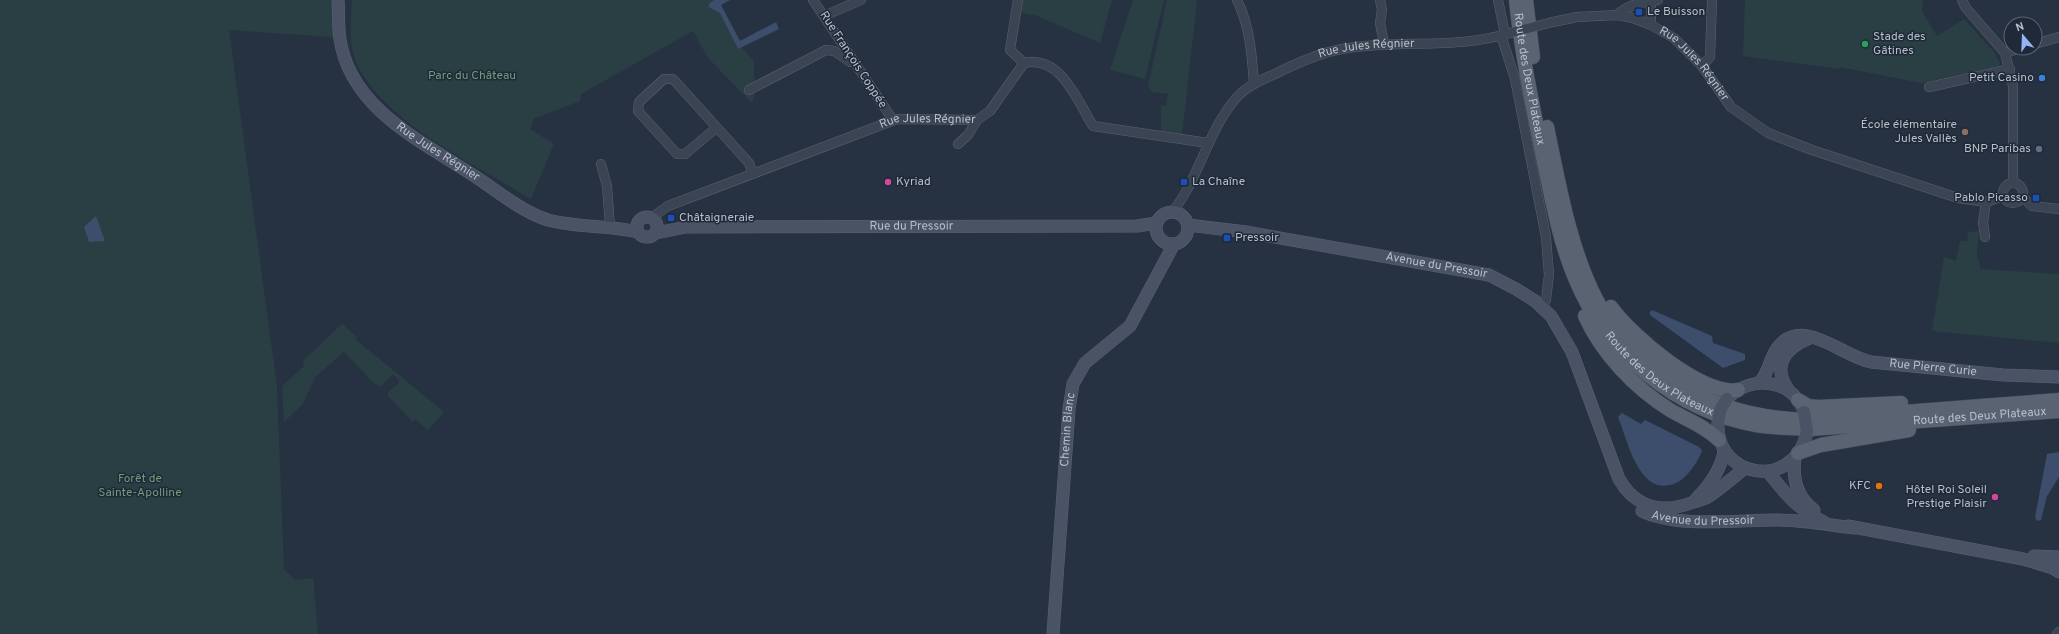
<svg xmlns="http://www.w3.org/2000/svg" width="2059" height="634" font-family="Overpass,sans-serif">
<rect width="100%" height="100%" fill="#263242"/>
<g fill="#293f43">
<polygon points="0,0 342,0 344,38 229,30 277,387 284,569 295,580 313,578 318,634 0,634"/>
<path d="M352,0H718L739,44L754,61L755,93L752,103L708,58L693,31L581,94L580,101L534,119L530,129L554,144L531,199C477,166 384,122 357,64C348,46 351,19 352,0Z"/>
<polygon points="1023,0 1112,0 1100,43 1037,16 1020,12"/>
<polygon points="1133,0 1164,0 1145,79 1110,70"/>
<polygon points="1167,0 1197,0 1182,135 1161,132 1161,106 1166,106 1168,94 1152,92 1148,86"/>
<polygon points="1745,0 1923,0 1922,11 1937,36 1964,19 1994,52 2000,63 1999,66 1921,83 1840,67 1840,69 1743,56"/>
<polygon points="1979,231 1977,255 1981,269 2059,274 2059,343 1932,331 1944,257 1956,261 1960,241 1967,241 1968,232"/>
<polygon points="342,324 357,337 355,339 444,412 428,430 415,419 413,422 388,396 388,392 399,383 399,380 393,374 381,386 376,385 344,352 315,377 303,404 284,422 282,389 283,385 304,366 303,361"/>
</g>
<g fill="#3c4e6b">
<polygon points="714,0 730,0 721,5 740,41 776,22 779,29 738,49 720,13 709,7 709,4"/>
<polygon points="96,216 105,241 89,242 84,227"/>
<polygon points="1652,310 1712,336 1713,343 1745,354 1745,360 1723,368 1650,315 1650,312"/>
<path d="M1622,413L1641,424L1645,420L1699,447L1702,450C1699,461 1686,479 1676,483C1639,499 1628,441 1618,417Z"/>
<polygon points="2059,452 2059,477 2047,496 2041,520 2037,521 2035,517 2047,454"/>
</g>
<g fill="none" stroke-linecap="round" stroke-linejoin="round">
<defs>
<g id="street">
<polyline points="813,0 893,120"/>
<polyline points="1018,0 1010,50 1024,63"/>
<path d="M1237,0C1250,26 1252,56 1254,84"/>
<polyline points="1380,0 1382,10 1380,23 1384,44"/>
<polyline points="1498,0 1505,34"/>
<polyline points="1651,0 1651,25"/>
<polyline points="1962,0 1966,8 2005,53 2013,86 2013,183"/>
<path d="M1617,15C1629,4 1642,2 1658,0"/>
<polyline points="824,16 861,0"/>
<path id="s1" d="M1553,22L1577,17L1617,15L1633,18L1651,25L1674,38L1702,66L1731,107L1768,133L1812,150L1958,198L1986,202L2004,196"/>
<polyline points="1501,35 1515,79 1546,237 1549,275 1546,300 1542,308"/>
<polyline points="2035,44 2059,37"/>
<polyline points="2005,53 2020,48"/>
<polyline points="1702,66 1710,57 1712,0"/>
<polyline points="1929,87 2010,69"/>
<polyline points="749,90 826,50 834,51 850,62"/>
<polyline points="716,128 685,154 677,154 638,111 639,102 664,79 673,79 749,163 753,174"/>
<polyline points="958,144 968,135 977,120"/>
<polyline points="601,164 607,186 610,226"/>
<circle cx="2013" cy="193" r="10"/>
<polyline points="2023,197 2032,206 2059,209"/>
<path id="s2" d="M1173,211C1200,177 1208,129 1238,96C1248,85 1264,79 1277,73C1297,63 1319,53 1342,49C1398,39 1455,50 1510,33"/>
<path id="s3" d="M651,218L668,206L897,119L977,120L990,111L1024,63C1061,55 1077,100 1093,126L1208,143"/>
<polyline points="1985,237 1983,222 1986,202"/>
<polyline points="2057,634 2059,632"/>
</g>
<g id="secondary">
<path id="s4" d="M338,0C339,13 338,27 340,39C350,108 421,141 473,175C496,190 522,212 548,220C578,228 608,225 638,232"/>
<circle cx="1172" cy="228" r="16"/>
<circle cx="647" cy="227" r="10"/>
<path id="s5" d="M1188,225L1246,232L1489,275L1516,289L1535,301L1551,316L1572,352L1619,479C1635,507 1661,514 1691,503C1696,501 1703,500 1708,497C1721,488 1733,478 1745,468"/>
<path id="s6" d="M656,233L686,227L1137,226L1157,223"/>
<path id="s7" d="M1760,382C1770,371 1769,358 1778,347C1803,316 1841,356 1871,362L2003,375L2059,377"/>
<path d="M1789,391C1771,366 1785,348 1810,338"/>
<path d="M1730,396C1751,376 1789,379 1802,407"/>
<path d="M1718,422C1715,479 1792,490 1806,436"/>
<path d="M1795,458C1792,479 1797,497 1814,510"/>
<path d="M1768,472C1786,494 1797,509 1824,522"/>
<path d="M1696,499C1710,485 1721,470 1724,451"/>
<path id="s8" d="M1642,511C1678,528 1736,520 1776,520C1802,520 1829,525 1855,528"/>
<polyline points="1848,526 2023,559 2053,568 2059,572"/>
<polyline points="2034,556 2059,557"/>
<path id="s9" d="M1053,634L1069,409L1073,384L1085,363L1130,326L1174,244"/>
</g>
<g id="primary">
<path id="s10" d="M1516,0C1521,51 1532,102 1542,152C1551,194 1558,238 1575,278C1605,352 1676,411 1756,425C1774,428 1792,428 1810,429L2059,411"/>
<polyline points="1526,0 1533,57"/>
<path d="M1547,127C1559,184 1569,246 1596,299C1632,367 1705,410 1780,418C1821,423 1864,415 1904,412C1956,408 2007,404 2059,400"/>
<path d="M1611,307C1632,336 1702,396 1738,390"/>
<path d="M1585,316C1602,354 1635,388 1670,410C1687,420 1705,426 1719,440"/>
<polyline points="1798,400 1808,406 1818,407 1901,403"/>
<polyline points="1798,453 1821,445 1909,430"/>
</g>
</defs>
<use href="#street" stroke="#59626f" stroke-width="10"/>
<use href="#secondary" stroke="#59626f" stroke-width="13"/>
<use href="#primary" stroke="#454d5b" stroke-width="15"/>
<use href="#street" stroke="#3b4452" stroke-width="9"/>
<use href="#secondary" stroke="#495365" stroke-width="12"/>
<use href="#primary" stroke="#596372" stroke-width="14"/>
<defs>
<polyline id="street-bridge" points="1510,33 1553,22"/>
<g id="secondary-bridge">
<polyline points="1804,412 1807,431 1806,436"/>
<polyline points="1718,422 1721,408 1727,399"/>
</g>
</defs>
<use href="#street-bridge" stroke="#59626f" stroke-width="10" stroke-linecap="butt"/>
<use href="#secondary-bridge" stroke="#59626f" stroke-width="13" stroke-linecap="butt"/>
<use href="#street-bridge" stroke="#3b4452" stroke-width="9"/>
<use href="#secondary-bridge" stroke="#495365" stroke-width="12"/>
</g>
<g fill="#1a4fb4" stroke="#1f2937" stroke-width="1.5">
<rect x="1635" y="8" width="8" height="8" rx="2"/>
<rect x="1180" y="178" width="8" height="8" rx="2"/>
<rect x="2032" y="194" width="8" height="8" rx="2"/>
<rect x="667" y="214" width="8" height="8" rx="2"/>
<rect x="1223" y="234" width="8" height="8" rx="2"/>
</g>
<circle fill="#2e9e5b" stroke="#1f2937" stroke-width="1.5" cx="1865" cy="44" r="4"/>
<circle fill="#3f7fe0" stroke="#1f2937" stroke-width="1.5" cx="2042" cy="78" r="4"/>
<circle fill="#8d6e63" stroke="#1f2937" stroke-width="1.5" cx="1965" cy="132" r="4"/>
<circle fill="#5c6f8a" stroke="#1f2937" stroke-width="1.5" cx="2039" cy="149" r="4"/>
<g fill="#d1479c" stroke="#1f2937" stroke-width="1.5">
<circle cx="888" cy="182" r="4"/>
<circle cx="1995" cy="497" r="4"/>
</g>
<circle fill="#e8710a" stroke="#1f2937" stroke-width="1.5" cx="1879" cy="486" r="4"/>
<g text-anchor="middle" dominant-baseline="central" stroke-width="3" stroke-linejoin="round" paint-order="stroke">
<g font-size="12" fill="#b8bfcc" stroke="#1f2937" text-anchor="start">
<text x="1647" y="12">Le Buisson</text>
<text x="1873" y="37">Stade des<tspan x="1873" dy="14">Gâtines</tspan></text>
<text x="2034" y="78" text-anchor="end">Petit Casino</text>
<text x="1957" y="125" text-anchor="end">École élémentaire<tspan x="1957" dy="14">Jules Vallès</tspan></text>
<text x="2031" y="149" text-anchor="end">BNP Paribas</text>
<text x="896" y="182">Kyriad</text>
<text x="1192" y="182">La Chaîne</text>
<text x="2028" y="198" text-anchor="end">Pablo Picasso</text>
<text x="679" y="218">Châtaigneraie</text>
<text x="1235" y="238">Pressoir</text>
<text x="1871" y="486" text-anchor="end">KFC</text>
<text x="1987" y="490" text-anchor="end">Hôtel Roi Soleil<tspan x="1987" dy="14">Prestige Plaisir</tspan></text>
</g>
<g font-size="12" fill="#b8bfcc" stroke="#1f2937">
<text stroke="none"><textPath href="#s2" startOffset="272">Rue Jules Régnier</textPath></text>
<text transform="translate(853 60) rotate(57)">Rue François Coppée</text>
<text stroke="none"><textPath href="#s1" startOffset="159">Rue Jules Régnier</textPath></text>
<text stroke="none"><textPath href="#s10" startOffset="80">Route des Deux Plateaux</textPath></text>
<text stroke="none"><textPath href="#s3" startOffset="296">Rue Jules Régnier</textPath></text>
<text stroke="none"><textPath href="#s4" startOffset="194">Rue Jules Régnier</textPath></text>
<text stroke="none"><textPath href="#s6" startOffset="256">Rue du Pressoir</textPath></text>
<text stroke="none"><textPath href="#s5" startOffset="252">Avenue du Pressoir</textPath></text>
<text stroke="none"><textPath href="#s7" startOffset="204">Rue Pierre Curie</textPath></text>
<text stroke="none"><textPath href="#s10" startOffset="416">Route des Deux Plateaux</textPath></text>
<text stroke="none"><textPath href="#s10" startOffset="752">Route des Deux Plateaux</textPath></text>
<text stroke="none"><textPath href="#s9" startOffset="205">Chemin Blanc</textPath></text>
<text stroke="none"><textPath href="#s8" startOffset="62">Avenue du Pressoir</textPath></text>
</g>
<g font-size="12" fill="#6f9d7b" stroke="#1f2937">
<text x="472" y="76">Parc du Château</text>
<text x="140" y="479">Forêt de<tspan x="140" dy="14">Sainte-Apolline</tspan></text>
</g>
</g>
<g transform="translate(2023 36) rotate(341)"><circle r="19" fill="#1f2937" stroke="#5c6573"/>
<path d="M0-3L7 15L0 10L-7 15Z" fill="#90b6f8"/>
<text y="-6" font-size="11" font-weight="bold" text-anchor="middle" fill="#b8bfcc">N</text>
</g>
</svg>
